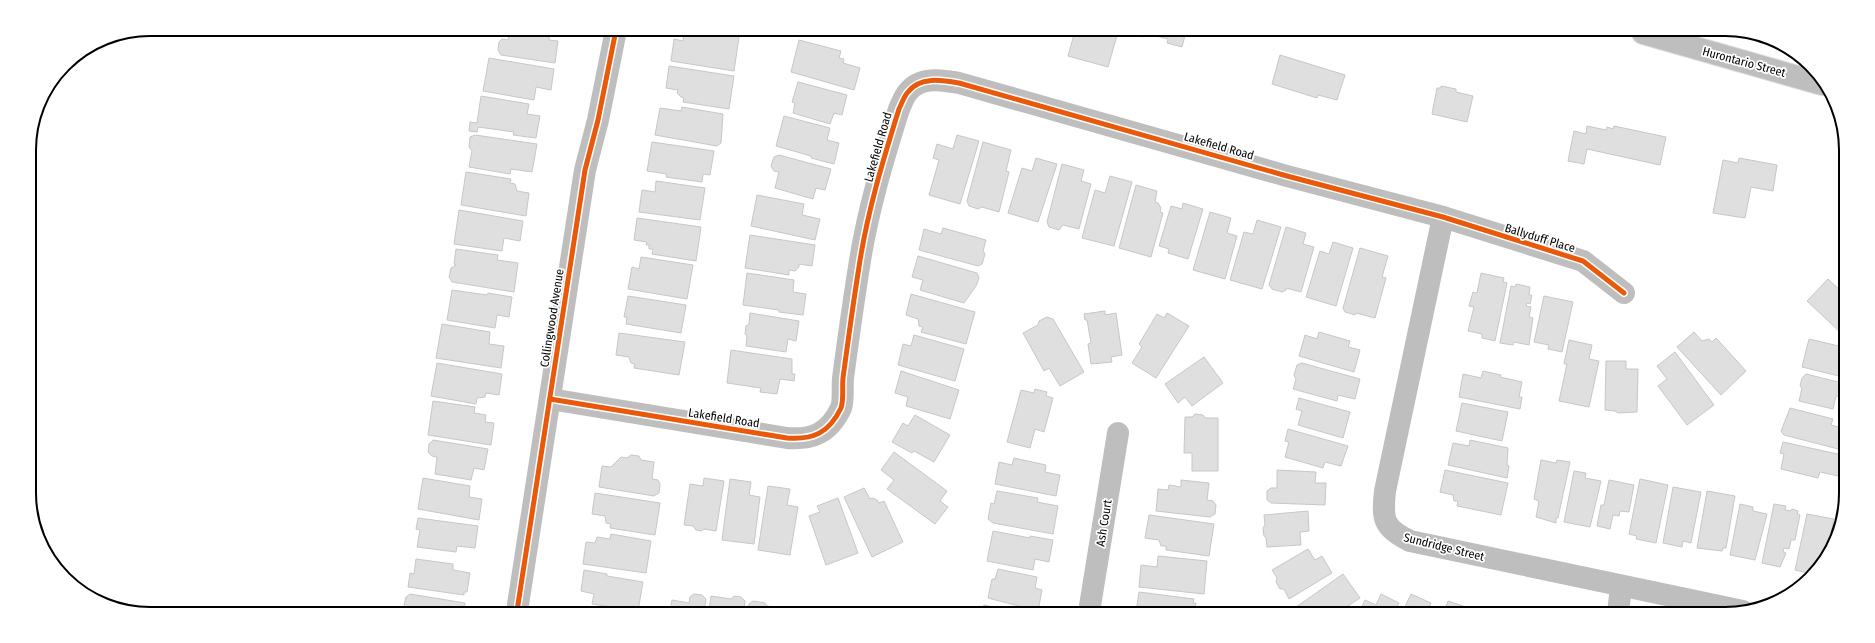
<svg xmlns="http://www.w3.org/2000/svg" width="1875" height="643" font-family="'Fira Sans Condensed',sans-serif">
<rect width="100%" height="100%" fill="#fff"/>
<g fill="#dfdfdf" stroke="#c7c7c7">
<polygon points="510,30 550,30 549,40 558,41 555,63 501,55 498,50 499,42 502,39 508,40"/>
<polygon points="698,31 739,37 734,71 671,61 674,39 683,41 684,34 697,36"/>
<polygon points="1075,31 1118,32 1108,67 1068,56"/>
<polygon points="1123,32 1186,32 1182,47 1167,43 1168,39 1144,33 1143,37"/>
<polygon points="799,40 841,51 839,58 844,59 843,63 860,68 854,90 791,72"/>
<polygon points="1280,55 1345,75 1337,100 1318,95 1317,98 1272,84"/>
<polygon points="489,58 554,69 551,90 536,87 534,100 483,91"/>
<polygon points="669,66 734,76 729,109 683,102 684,98 681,97 677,93 678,90 666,88"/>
<polygon points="798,82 847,95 842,115 834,113 830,124 793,113 795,103 792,102"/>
<polygon points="1441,86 1456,89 1456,92 1473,96 1467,122 1432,114 1437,88 1441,88"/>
<polygon points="481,96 529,104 527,114 540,116 536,138 513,135 514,132 478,127 477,132 469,131 470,122 477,123"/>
<polygon points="682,107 723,114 721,143 717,146 655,135 660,108 681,111"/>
<polygon points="784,116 830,128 827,140 839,143 834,164 811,158 811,156 776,146"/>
<polygon points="1587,126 1606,130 1607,127 1613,129 1614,126 1666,137 1660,165 1587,149 1584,164 1568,161 1574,131 1586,134"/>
<polygon points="475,135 537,144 532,172 511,169 510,174 469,167 472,151 469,147 470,137"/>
<polygon points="957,135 979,141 960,204 929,195 939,160 933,158 937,144 953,149"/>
<polygon points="652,142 714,151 710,175 703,174 702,182 666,177 667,174 647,171"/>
<polygon points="983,142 1011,150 1006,171 1009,172 999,212 982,207 978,209 969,206 967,201"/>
<polygon points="779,155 831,169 825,190 816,188 813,199 775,188 779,172 774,171 771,166 774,157"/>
<polygon points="1036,158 1057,164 1038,222 1008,213 1022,168 1032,171"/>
<polygon points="1739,158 1777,165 1773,191 1751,187 1745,218 1713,213 1723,160 1738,163"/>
<polygon points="1062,164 1084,170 1081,181 1091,184 1079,229 1063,225 1059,230 1049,227 1047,222"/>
<polygon points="466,172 511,179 510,183 515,184 517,191 529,193 526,216 461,205"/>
<polygon points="1110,176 1132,182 1114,246 1082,238 1095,190 1105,193"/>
<polygon points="656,181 705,188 700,220 639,212 642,190 655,192"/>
<polygon points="1136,185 1157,191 1155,202 1158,203 1161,208 1160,212 1163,213 1151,257 1119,248"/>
<polygon points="757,195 804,204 802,215 820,219 815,240 751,226"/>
<polygon points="1183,203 1203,209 1188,259 1168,253 1169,249 1159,246 1171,206 1182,209"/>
<polygon points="459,210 523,221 520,241 504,238 502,251 454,244"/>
<polygon points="1210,212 1231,218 1227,233 1237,236 1225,279 1193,270"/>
<polygon points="637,218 701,227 696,261 652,254 653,249 649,249 649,245 646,245 647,242 634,240"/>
<polygon points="1257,220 1281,227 1262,289 1230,280 1244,232 1253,234"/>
<polygon points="1286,227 1306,233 1303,244 1314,247 1301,292 1286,288 1286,290 1282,292 1272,289 1269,285"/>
<polygon points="943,228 986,240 983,251 985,254 982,264 978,266 919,250 924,229 941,234"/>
<polygon points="750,235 815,245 812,266 799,264 799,267 795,271 789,270 789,275 745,268"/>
<polygon points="1333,242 1353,248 1336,306 1306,297 1320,251 1329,254"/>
<polygon points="1360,248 1388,256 1382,277 1386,278 1375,318 1356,313 1355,315 1345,312 1343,308"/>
<polygon points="456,249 498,255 497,260 518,263 514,292 452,282 449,277 451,268 456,265 454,264"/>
<polygon points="918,256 977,273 979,278 976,286 964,303 920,290 923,280 912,277"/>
<polygon points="641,257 693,265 687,299 628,289 632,267 639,269"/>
<polygon points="747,273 794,280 793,292 806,294 803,315 779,312 779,310 743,305"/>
<polygon points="1481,273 1504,278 1503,282 1507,283 1495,341 1482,338 1482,334 1468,331 1474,307 1469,306 1473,292 1477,293"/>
<polygon points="1828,279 1843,293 1843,332 1841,333 1807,301"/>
<polygon points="1516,284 1530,287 1529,295 1532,295 1530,304 1527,303 1526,306 1531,307 1529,317 1533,318 1529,345 1514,342 1513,345 1500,343 1511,286 1515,287"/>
<polygon points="452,290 487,295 488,293 512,297 509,317 497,315 495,328 447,320"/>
<polygon points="911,294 975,312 966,344 921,332 923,327 919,326 918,319 906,315"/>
<polygon points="628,296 686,305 681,333 626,324 627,317 624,317"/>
<polygon points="1544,296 1573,302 1562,352 1548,349 1549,345 1534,342"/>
<polygon points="1105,311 1105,315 1116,313 1122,355 1111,357 1112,362 1091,364 1088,344 1091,343 1087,320 1085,320 1084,314"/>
<polygon points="750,313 799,321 796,341 788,339 786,352 746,346 747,336 745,334 746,326 749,324"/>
<polygon points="1167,313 1189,326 1156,378 1132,363 1142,347 1139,344 1157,314 1164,318"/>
<polygon points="1047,317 1053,319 1084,372 1060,386 1049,368 1044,371 1023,333 1038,325 1039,321"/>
<polygon points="442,324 490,332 489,344 504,346 501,368 436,358"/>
<polygon points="1319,332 1350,341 1348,347 1360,350 1354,372 1299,356 1305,335 1317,339"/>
<polygon points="1694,332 1702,341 1709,339 1712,342 1716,338 1746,371 1721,395 1677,347"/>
<polygon points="619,333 685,342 679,375 634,368 635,364 631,363 629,357 616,355"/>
<polygon points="914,335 964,349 955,381 898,365 903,344 911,346"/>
<polygon points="1809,339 1843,347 1843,377 1802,367"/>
<polygon points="1569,340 1592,345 1589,359 1599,361 1589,407 1559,401 1567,364 1564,364"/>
<polygon points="731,350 792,359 792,374 795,374 794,381 780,379 777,394 760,392 761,388 727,383"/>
<polygon points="1675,352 1714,405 1687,425 1658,386 1667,379 1657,366"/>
<polygon points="1204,357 1223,383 1192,406 1185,397 1178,403 1165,384"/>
<polygon points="1606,361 1626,361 1626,369 1638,369 1637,412 1618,413 1615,411 1605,410"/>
<polygon points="437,363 502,374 499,395 486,393 485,397 477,398 476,404 431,396"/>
<polygon points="1302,363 1360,379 1355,399 1338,395 1337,401 1293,389 1296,379 1294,375 1297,365"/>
<polygon points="901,371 959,390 950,419 906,406 908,397 895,393"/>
<polygon points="1483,371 1501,375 1500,377 1522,382 1519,397 1522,397 1520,409 1459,397 1463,374 1481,378"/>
<polygon points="1806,374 1842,383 1842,397 1836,396 1833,409 1799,401 1802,388 1800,386 1802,378"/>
<polygon points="1035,389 1047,392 1046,396 1053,398 1044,432 1035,429 1030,448 1007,442 1021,390 1034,393"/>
<polygon points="1299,398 1350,412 1343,438 1298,425 1302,411 1296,409"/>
<polygon points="433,401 475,407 474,413 486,415 485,422 494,423 491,445 428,435"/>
<polygon points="1462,403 1508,412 1502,441 1456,431"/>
<polygon points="1790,408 1833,419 1831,425 1842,428 1842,450 1784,435 1781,431"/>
<polygon points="1195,414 1203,415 1205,418 1218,418 1218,471 1192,471 1192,453 1184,453 1185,417 1192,417"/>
<polygon points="915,415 950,435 934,462 914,451 912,453 892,442 903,423 908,426"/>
<polygon points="1288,429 1348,446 1341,466 1325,462 1323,468 1285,457 1289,442 1285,441"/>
<polygon points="433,440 488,449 484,470 474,468 471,480 435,474 437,457 432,456 428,452 429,444"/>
<polygon points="1470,440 1508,448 1507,465 1509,466 1507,478 1448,465 1453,443 1469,446"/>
<polygon points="1783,442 1842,455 1838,476 1820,472 1818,478 1781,469 1784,454 1780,453"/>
<polygon points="894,452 947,491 940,501 948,507 935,524 887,489 894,480 881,470"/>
<polygon points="631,455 639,456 641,460 654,462 652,479 658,480 660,484 659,493 654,496 599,487 602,466 611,467 621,457 627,458"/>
<polygon points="1014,458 1046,465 1045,472 1060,475 1056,496 995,484 999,462 1012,465"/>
<polygon points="1541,460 1556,463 1557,460 1570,462 1558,518 1556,518 1556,523 1536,517 1539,501 1534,499"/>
<polygon points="1277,470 1316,472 1315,483 1326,483 1325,505 1271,503 1267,500 1267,491 1271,488 1277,488"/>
<polygon points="1445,470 1508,483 1501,515 1457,506 1458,501 1454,501 1453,495 1440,492"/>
<polygon points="1574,471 1586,473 1585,478 1601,481 1590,527 1564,522"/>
<polygon points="423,478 470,486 469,497 482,499 479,520 418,509"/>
<polygon points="704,478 724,481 716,531 704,529 701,531 696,530 693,526 684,525 690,484 703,486"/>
<polygon points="730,479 751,482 749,495 760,497 754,544 722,540"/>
<polygon points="1640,479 1668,485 1656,543 1636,539 1637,536 1629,534"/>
<polygon points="1181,480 1209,483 1207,500 1213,501 1216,505 1215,514 1210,517 1156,511 1158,489 1168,490 1169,485 1181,487"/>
<polygon points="1609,480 1634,485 1629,512 1620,511 1619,516 1613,515 1610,529 1597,526 1601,505 1604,505"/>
<polygon points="768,486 790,489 787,505 798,507 790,555 758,550"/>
<polygon points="1673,487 1701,492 1691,543 1683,541 1682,547 1663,543"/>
<polygon points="864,488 870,499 873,498 877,500 879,503 884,501 903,542 872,557 844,497"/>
<polygon points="997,491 1038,498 1037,502 1058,506 1053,534 993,523 988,519 991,503 994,504"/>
<polygon points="1707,491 1735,496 1726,548 1723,548 1722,551 1697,548"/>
<polygon points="595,493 660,503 655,535 610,528 611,524 606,523 605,516 592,514"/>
<polygon points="838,498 858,553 826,565 809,516 820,512 817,506"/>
<polygon points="1740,504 1753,507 1753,511 1767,514 1755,560 1730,555"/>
<polygon points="1774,504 1786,506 1785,510 1791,511 1792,509 1798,511 1797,514 1800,515 1795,540 1791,540 1789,549 1784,548 1783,552 1786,553 1780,567 1762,563"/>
<polygon points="1308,511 1309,531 1300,532 1301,545 1267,547 1266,538 1264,536 1263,528 1265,525 1264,515"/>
<polygon points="1807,514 1834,519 1825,560 1813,574 1795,570"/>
<polygon points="1149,515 1214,524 1209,556 1166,550 1166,546 1161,546 1159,540 1145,538"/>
<polygon points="418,518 478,526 475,548 457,546 456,552 417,547 420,530 416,529"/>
<polygon points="993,531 1030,538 1030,536 1053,540 1049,562 1035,559 1033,570 987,561"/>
<polygon points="611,534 651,541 646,573 583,564 586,542 595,543 597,537 610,539"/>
<polygon points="1308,549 1315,560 1322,556 1332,573 1289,599 1284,589 1280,589 1276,582 1277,578 1272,570"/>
<polygon points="1158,556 1207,561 1204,594 1139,587 1141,565 1157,567"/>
<polygon points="416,559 453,564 453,570 470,573 467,592 464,592 464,595 408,587 410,573 414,574"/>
<polygon points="998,569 1037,577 1035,588 1042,590 1038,611 988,598 992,579 995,579"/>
<polygon points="584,570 607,574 607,576 643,582 638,611 592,604 594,594 581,591"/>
<polygon points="1343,574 1360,598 1342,610 1344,613 1291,613 1292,610"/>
<polygon points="1139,592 1194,599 1193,603 1196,603 1195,611 1136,612"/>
<polygon points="410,594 465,603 464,611 414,611 408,609 404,605 406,597"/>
<polygon points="694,594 702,595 706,599 704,611 670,611 672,600 689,603 690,597"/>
<polygon points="1381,594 1399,603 1393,613 1359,613 1365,600 1376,605"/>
<polygon points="1411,594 1431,603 1426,613 1402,613"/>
<polygon points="711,596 731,599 734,596 741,597 745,601 744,611 709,611"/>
<polygon points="753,601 765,603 767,606 778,608 777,611 748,611 749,604"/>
<polygon points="1448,601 1469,608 1467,613 1444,613"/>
<polygon points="984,605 1015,612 979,612"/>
</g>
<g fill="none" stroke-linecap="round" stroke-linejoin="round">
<defs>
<polyline id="major" points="1643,33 1822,84"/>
</defs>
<use href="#major" stroke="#dbdbdb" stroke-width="24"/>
<g stroke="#bebebe" stroke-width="22">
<path d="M1443,217L1385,491C1382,519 1383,528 1410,541L1743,611"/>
<path d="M550,399L787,438C813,440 829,433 841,408C844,400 842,387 843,378C848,341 853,304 859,267C867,213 883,160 899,109C902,103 904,96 908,92C920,76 942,80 959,83L1287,176L1443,217L1583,261L1624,293"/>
<polyline points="517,611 585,170 598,120 616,30"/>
<polyline points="1089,612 1118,433"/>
<polyline points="1618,613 1621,587"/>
</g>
<use href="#major" stroke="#bebebe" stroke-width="22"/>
<defs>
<g id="cycleway">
<path d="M550,399L787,438C813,440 829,433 841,408C844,400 842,387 843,378C848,341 853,304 859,267C867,213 883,160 899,109C902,103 904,96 908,92C920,76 942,80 959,83L1287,176L1443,217L1583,261L1624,293"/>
<polyline points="517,611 585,170 598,120 616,30"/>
</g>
</defs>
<use href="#cycleway" stroke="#fff" stroke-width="8"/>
<use href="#cycleway" stroke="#e8590c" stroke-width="5"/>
</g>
<g text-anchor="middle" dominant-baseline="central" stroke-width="3.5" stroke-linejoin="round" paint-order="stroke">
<g font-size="12" fill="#000" stroke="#fff">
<text transform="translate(1744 62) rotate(15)">Hurontario Street</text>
<text transform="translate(1219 146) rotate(16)">Lakefield Road</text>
<text transform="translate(878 147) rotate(-74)">Lakefield Road</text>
<text transform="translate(1540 238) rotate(17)">Ballyduff Place</text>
<text transform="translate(552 318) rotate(-81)">Collingwood Avenue</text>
<text transform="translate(724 418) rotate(9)">Lakefield Road</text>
<text transform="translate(1104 523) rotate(-81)">Ash Court</text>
<text transform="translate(1444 547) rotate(14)">Sundridge Street</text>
</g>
</g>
<path d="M0 0H1875V643H0ZM150 36H1725A114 114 0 0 1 1839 150V493A114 114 0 0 1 1725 607H150A114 114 0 0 1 36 493V150A114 114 0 0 1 150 36Z" fill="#fff" fill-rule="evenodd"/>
<path fill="none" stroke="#000" stroke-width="2" d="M150 36H1725A114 114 0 0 1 1839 150V493A114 114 0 0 1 1725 607H150A114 114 0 0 1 36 493V150A114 114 0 0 1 150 36Z"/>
</svg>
